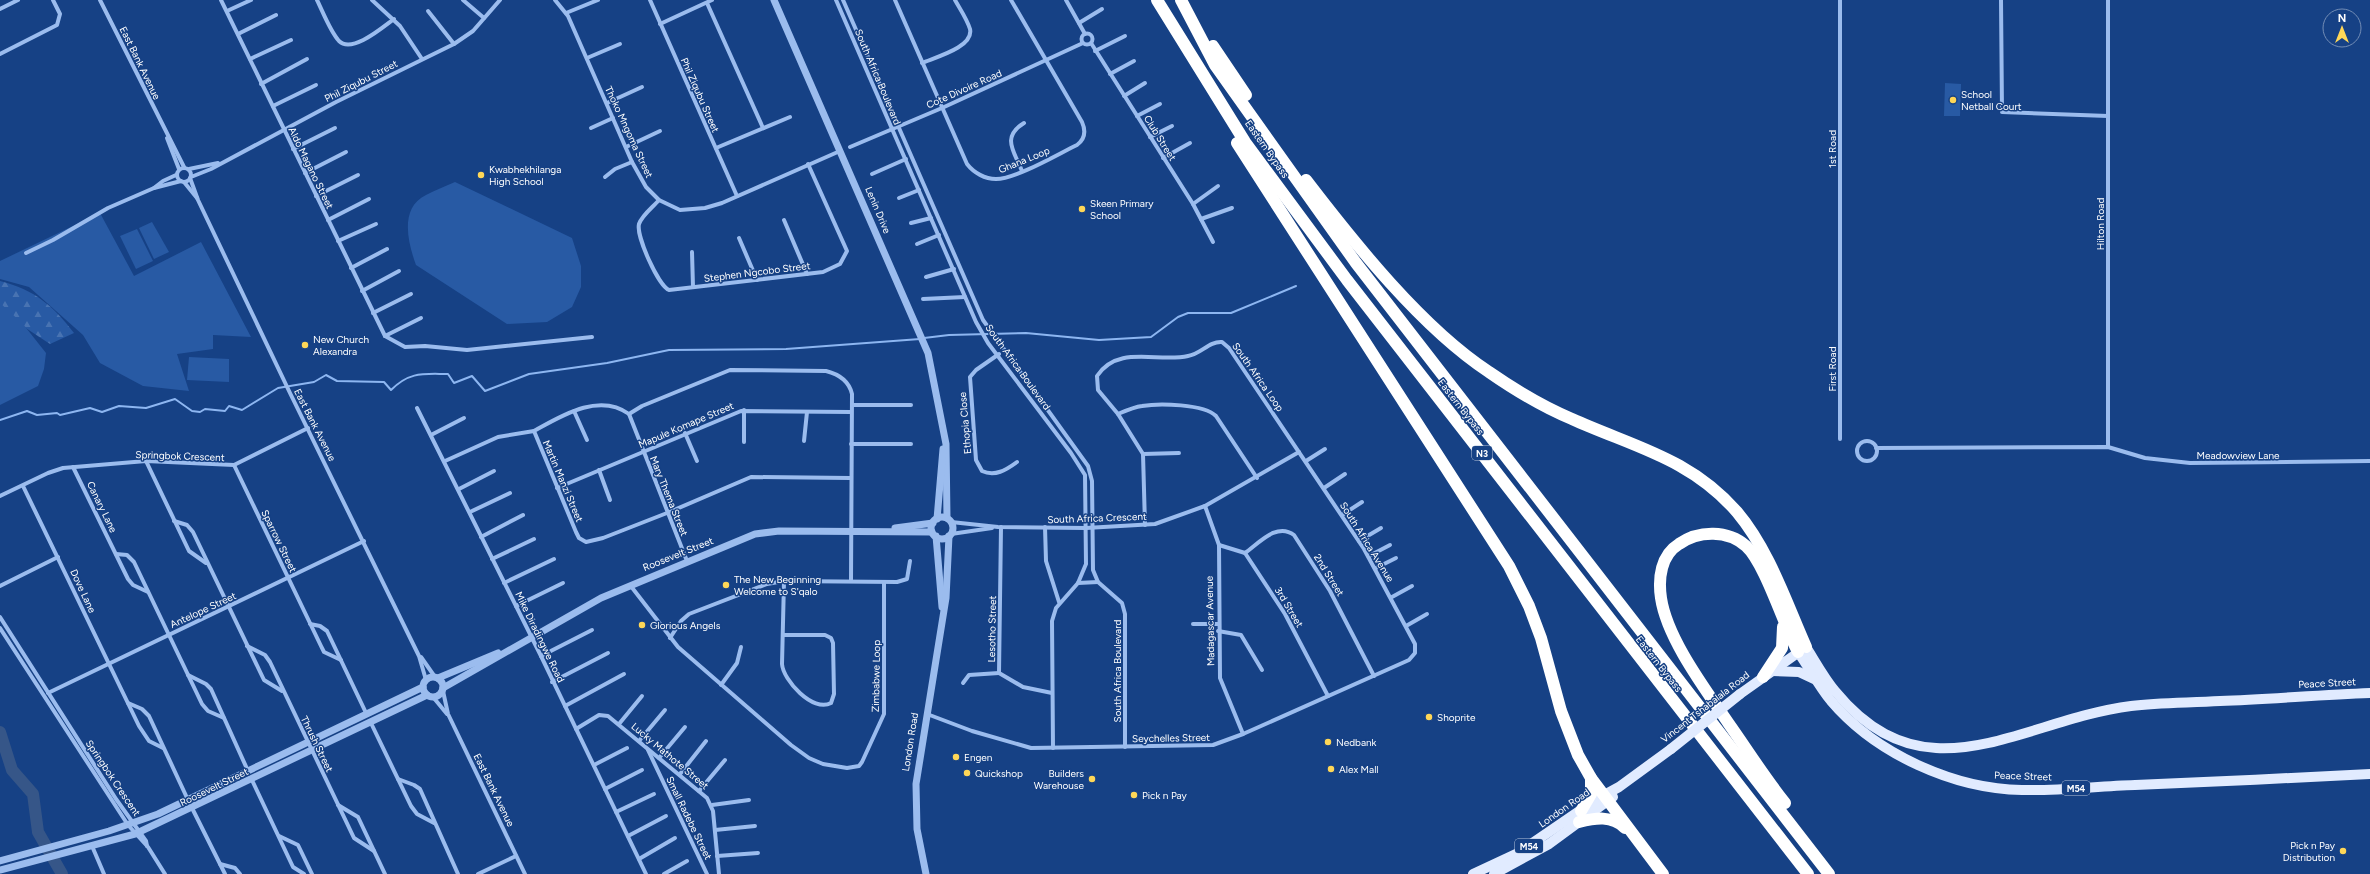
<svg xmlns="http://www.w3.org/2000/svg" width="2370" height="874" font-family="Figtree,sans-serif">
<defs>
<pattern id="forest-firs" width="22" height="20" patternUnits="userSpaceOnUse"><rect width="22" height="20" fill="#285aa4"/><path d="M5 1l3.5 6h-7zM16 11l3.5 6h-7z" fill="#4873b2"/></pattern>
</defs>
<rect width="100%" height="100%" fill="#164185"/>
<path fill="url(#forest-firs)" d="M0,281C35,290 52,305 74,333L50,344L0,311Z"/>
<g fill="#285aa4">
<polygon points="1945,83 1961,84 1960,116 1944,116"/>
<path d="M455,182L572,238L581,266V287L572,307L547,322L507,324L416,265C408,243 399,208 426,195C435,190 446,186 455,182Z"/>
<polygon points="100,213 134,276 201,242 251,337 213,335 213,349 177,354 189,391 143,386 100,363 83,335 29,287 0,279 0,261"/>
<polygon points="152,222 169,252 154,259 139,228"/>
<polygon points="137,229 153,261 136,269 120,236"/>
<polygon points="0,303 23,324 46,353 44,369 38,386 0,405"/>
<polygon points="189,357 229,359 229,382 187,380"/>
</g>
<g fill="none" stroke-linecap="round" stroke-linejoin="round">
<g stroke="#8db6f1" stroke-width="2">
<polyline points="924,338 949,335 1026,333 1099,340 1151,337 1178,317 1188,313 1231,313 1296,286"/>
<path d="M0,420L27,411L37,415L57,413L60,415L90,408L102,412L119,406L146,408L175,399L192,411L200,412L205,409L225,411L229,406L242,410L278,388L314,382L326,375L337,381L384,382L391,390C410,371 424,374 448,374L454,383L472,376L485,391L529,374L607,363L669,350L786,349L920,339"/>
</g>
<polyline stroke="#365688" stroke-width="12" points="0,732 12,770 33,794 38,832 62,874"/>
<g stroke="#9bbcee" stroke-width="4">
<polyline points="100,0 184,167"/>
<polyline points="221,0 385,336 405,347 425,346 467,350 592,337"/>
<path d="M317,0C323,12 330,31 339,41C352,54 383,27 394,19"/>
<polyline points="372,0 400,26 422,59"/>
<polyline points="463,0 484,18"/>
<polyline points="555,0 568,16 632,162 646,187 659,200 680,210 705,208 722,203 840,151"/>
<polyline points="650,0 737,196"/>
<polyline points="836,0 976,322 988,343 1071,453 1085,475 1086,564 1078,583 1056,608 1052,621 1053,748"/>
<polyline points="843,0 983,320 1088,466 1092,481 1093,570 1098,582 1122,603 1125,614 1125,747"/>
<path d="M895,0L967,164C974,173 985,179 996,179C1016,179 1058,154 1077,145C1085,139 1086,131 1082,122L1011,0"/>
<polyline points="1066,0 1085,34"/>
<polyline points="2001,0 2002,112 2108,116"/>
<polyline points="707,3 763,128"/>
<polyline points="0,9 18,0"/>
<polyline points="227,11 251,0"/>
<polyline points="428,11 454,44"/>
<polyline points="566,13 598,0"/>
<polyline points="1079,23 1102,9"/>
<polyline points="660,24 712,0"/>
<circle cx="1087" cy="39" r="5.5"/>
<polyline points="238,34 276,15"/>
<polyline points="1091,43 1193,204 1213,242"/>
<polyline points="1095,51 1125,36"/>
<polyline points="0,54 57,25 60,14 53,0"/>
<polyline points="587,58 620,44"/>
<polyline points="250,59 291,40"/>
<path d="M922,63C936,57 974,47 970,29C967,19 960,9 955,0"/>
<polyline points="1110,74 1134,61"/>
<polyline points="261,84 307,59"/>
<polyline points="1124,96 1145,83"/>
<polyline points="607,103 642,87"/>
<polyline points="273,106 316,85"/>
<polyline points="1137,116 1160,104"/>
<polyline points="591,128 613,118"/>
<polyline points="1150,137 1172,126"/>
<polyline points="167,138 179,169"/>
<polyline points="626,147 660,131"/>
<polyline points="850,147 942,108 1083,43"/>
<polyline points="716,148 790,117"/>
<polyline points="293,149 335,128"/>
<polyline points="1163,158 1190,143"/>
<circle cx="184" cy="175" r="7"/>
<polyline points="189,169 218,163"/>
<path d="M1022,171C1014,151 1001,137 1024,123"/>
<polyline points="305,173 346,152"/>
<polyline points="872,174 906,159"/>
<polyline points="191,177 211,169 336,102 454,44 473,31 500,0"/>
<polyline points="605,177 615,169 632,162"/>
<polyline points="190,178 198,200 290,393 419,656 426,680"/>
<polyline points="184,182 197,198"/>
<polyline points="154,188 163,181 176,175"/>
<polyline points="316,196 358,175"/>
<polyline points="899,198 919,190"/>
<path d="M659,200C653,207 642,215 639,224C636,236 658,285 669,290L823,272L840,264L847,251L808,164"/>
<polyline points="1193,204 1218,186"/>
<polyline points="1201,219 1232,208"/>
<polyline points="328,220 369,199"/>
<polyline points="784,220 807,274"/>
<polyline points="911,223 931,218"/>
<polyline points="739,238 757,280"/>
<polyline points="338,241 376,224"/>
<polyline points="917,244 939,235"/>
<polyline points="692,252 693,287"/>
<polyline points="26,253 53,240 108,208 154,188 181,181"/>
<polyline points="351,268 387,249"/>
<polyline points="926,277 954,269"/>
<polyline points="362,291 399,271"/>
<polyline points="923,299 965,297"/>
<polyline points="373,313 411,294"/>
<polyline points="385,336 421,318"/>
<path d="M999,354L976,370L970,377L976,460L982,471C995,477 1006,470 1017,462"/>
<polyline points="852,405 911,405"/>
<polyline points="417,408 541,656 646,874"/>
<polyline points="744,410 744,442"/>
<polyline points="574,411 587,440"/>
<polyline points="629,414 687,561"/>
<path d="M1118,414C1125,411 1134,407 1142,406C1159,403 1204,404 1216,416L1257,478"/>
<polyline points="685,433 697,461"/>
<polyline points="431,435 464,418"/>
<polyline points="1840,439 1840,0"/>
<polyline points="804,441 807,412"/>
<circle cx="1867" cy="451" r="10"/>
<polyline points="851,444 911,444"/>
<polyline points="2108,447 2108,0"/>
<polyline points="1876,448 2108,447 2145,458 2190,463 2370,461"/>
<polyline points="1143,454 1179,453"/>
<polyline points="146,461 189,551 206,563"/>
<polyline points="445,461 498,437 534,431"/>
<polyline points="1306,461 1325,449"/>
<polyline points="234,465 321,646 324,652 341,660"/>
<polyline points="73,467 128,579 133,585 148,592"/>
<polyline points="599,470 610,500"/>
<path d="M850,478L751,477L667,513L603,538L586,542L579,538L576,532L534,431C561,416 599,392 629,414L642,406L730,370L826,371C838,374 849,381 852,394L851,581"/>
<polyline points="23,486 139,726 149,741 163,748"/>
<polyline points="557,488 741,411 851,412"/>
<polyline points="1324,488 1345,474"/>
<polyline points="459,489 494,471"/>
<polyline points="0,496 48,473 63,468 146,461 234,465 308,428"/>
<polyline points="1205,506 1219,545 1220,678 1243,734"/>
<polyline points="470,512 510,493"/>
<polyline points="1342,515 1362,502"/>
<polyline points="174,521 187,525 193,532 264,680 282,691"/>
<polyline points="951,522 998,527 1086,528 1155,524 1205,506 1299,452"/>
<polyline points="1045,527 1046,561 1059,602"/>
<polyline points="951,534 992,528"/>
<polyline points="481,537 523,515"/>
<polyline points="1359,541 1381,528"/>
<polyline points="1219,545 1245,553 1285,614 1328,696"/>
<path d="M1245,553C1259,543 1277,522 1294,535L1330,591L1374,676"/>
<polyline points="116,554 127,555 134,562 202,704 208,711 224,718"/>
<polyline points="1369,556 1390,545"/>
<polyline points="492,559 534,539"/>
<polyline points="1376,568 1396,558"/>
<polyline points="504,583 554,559"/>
<polyline points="1078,583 1098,582"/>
<polyline points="630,585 678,647 791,745 809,758 823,764 847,768 859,766 862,762 884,714 884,582"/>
<polyline points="0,586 58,557"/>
<polyline points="1392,597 1412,586"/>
<polyline points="516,606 563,583"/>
<polyline points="0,617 116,799 146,841 147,846"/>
<polyline points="310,624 320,626 327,631 367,715"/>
<polyline points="1193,624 1218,624"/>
<polyline points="1406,626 1427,614"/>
<polyline points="0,628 128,825 148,847 165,874"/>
<polyline points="1218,631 1241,635 1262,670"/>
<path d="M783,635H825L831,638L833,643L834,694L831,703C813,713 783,680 782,664L784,581"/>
<polyline points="670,638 681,621 689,614 767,584 784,581 897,582 907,579 910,561"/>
<polyline points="247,646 265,655 270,662 354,838 374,851"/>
<polyline points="541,656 592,630"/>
<polyline points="421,657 435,677"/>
<polyline points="999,673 1001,527"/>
<polyline points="999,673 1023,687 1052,693"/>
<polyline points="188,675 206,684 211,689 248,771"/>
<polyline points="552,682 608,653"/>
<polyline points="963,683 969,675 999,673"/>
<polyline points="721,685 737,663 741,647"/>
<polyline points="443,691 448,714 525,874"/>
<polyline points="48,693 364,541"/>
<polyline points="433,697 447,714"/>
<polyline points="128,703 142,709 149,716 188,800"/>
<polyline points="565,706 624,674"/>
<path d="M927,714L972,731L1031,748L1213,745L1243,734L1409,660L1415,653V644L1364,549L1229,348L1222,342C1209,341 1201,354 1188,356C1158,363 1118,344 1097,376L1098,390L1118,414L1143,454L1145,525"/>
<polyline points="370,721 411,806 417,814 434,823"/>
<polyline points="619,724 642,696"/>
<polyline points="576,729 599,715 608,716 707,798 713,811 719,874"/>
<polyline points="639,741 665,710"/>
<polyline points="648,750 707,874"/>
<polyline points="659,758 685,727"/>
<polyline points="594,765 627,748"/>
<polyline points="680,774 706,741"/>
<polyline points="251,778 293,867 304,874"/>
<polyline points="398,779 414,785 420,789 458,874"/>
<polyline points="605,789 642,770"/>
<polyline points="699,791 725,760"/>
<polyline points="338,805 358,817 385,874"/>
<polyline points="712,805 749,800"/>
<polyline points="191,806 225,874"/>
<polyline points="616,812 654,794"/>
<polyline points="715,830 755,826"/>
<polyline points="279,836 298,845 312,874"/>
<polyline points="628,836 666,816"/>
<polyline points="92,846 104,874"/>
<polyline points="717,856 758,853"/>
<polyline points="639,859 675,838"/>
<polyline points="220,864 235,868 240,874"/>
<polyline points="478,874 516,856"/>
<polyline points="664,874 687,861"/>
</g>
<g stroke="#9bbcee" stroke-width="7">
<polyline points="774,0 928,353 946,444 947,518"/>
<circle cx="942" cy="528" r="11"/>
<polyline points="937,519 943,449"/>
<polyline points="895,528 933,523"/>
<polyline points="936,536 942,607"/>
<circle cx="433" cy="687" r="10"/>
<polyline points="438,678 498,653"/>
<polyline points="443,688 601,598 755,534 779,531 932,532"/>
<polyline points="0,861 109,831 158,814 423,687"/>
<polyline points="0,870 135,834 427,695"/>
<polyline points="926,874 917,829 916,784 946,598 949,536"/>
</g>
<g stroke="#e1ebff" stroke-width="10">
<path d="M1798,652C1809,668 1819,686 1831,701C1876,754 1954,789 2022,790C2060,791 2098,786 2135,785C2213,782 2292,778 2370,774"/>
<polyline points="1772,671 1799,672 1814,679"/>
<path d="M1740,694L1806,647C1815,661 1824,678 1835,691C1926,802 2021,720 2131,706C2160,702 2190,703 2220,701C2270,699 2320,695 2370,693"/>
<polyline points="1473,874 1518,853 1597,799 1619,787 1671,749"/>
<polyline points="1494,874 1549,844 1613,797"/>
</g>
<g stroke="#fff" stroke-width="12">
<polyline points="1157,0 1245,142 1347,280 1808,874"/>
<polyline points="1181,0 1215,65 1356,263 1829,874"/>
<polyline points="1213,46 1246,95"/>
<polyline points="1237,143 1509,566 1529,606 1541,638 1561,711 1578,755 1591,778 1663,874"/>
<path d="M1306,180C1355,244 1422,328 1489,372C1515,390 1543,407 1572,419C1634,447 1690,458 1737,512C1769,550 1786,602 1806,647"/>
<polyline points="1763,677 1782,648 1783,627"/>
<path d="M1785,803C1765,778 1748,751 1729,724C1706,690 1667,639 1661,598C1658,578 1661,555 1679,544C1699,530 1728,530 1746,546C1765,563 1784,626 1798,652"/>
<polyline points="1581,811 1591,794 1591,778"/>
<path d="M1579,822C1595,818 1612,815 1625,828"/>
</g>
<polyline stroke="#e1ebff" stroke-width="10" points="1671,749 1740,694"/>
</g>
<g fill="#ffd757" stroke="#164185" stroke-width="1.5">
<circle cx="1953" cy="100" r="4"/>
<circle cx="481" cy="175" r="4"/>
<circle cx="1082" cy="209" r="4"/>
<circle cx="305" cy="345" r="4"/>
<circle cx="726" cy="585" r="4"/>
<circle cx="642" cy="625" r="4"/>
<circle cx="1429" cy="717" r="4"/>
<circle cx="1328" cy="742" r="4"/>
<circle cx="956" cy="757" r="4"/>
<circle cx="1331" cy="769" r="4"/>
<circle cx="967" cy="773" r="4"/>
<circle cx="1092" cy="779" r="4"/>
<circle cx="1134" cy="795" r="4"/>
<circle cx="2343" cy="851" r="4"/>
</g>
<g text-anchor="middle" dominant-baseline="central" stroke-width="3" stroke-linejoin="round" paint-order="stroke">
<g fill="#164185" stroke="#b9c6da" stroke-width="1">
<rect x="1472" y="446" width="20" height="14" rx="3"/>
<rect x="2062" y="781" width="28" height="14" rx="3"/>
<rect x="1515" y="839" width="28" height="14" rx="3"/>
</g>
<g font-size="9" font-weight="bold" fill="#fff">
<text x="1482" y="453">N3</text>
<text x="2076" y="788">M54</text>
<text x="1529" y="846">M54</text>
</g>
<g font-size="10" fill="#fff" stroke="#164185">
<text transform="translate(140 63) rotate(64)">East Bank Avenue</text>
<text transform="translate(878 77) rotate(67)">South Africa Boulevard</text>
<text transform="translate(361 81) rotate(-27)">Phil Ziqubu Street</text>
<text transform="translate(964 89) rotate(-24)">Cote Divoire Road</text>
<text transform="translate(700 95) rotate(66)">Phil Ziqubu Street</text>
<text transform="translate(629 132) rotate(65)">Thoko Mngoma Street</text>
<text transform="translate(1160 138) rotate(58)">Club Street</text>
<text transform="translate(1267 149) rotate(55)">Eastern Bypass</text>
<text transform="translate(1832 149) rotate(-90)">1st Road</text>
<text transform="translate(1024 160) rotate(-22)">Ghana Loop</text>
<text transform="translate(311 168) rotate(64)">Aldo Magano Street</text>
<text transform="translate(878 210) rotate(67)">Lenin Drive</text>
<text transform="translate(2100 224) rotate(-90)">Hilton Road</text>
<text transform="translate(757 272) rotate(-7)">Stephen Ngcobo Street</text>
<text transform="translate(1018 367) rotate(54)">South Africa Boulevard</text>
<text transform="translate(1832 369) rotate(-90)">First Road</text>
<text transform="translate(1258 377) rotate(55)">South Africa Loop</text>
<text transform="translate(1461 407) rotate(52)">Eastern Bypass</text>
<text transform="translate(965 423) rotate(-95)">Ethopia Close</text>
<text transform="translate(315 425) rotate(63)">East Bank Avenue</text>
<text transform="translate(686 425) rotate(-23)">Mapule Komape Street</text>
<text x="2238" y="455">Meadowview Lane</text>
<text transform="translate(180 456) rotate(2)">Springbok Crescent</text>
<text transform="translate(563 481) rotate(67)">Martin Manzi Street</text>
<text transform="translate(669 496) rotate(68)">Mary Thema Street</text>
<text transform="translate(102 507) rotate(64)">Canary Lane</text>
<text transform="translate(1097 518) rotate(-2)">South Africa Crescent</text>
<text transform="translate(279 541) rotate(64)">Sparrow Street</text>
<text transform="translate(1367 542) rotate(58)">South Africa Avenue</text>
<text transform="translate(678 554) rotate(-22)">Roosevelt Street</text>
<text transform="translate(1329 575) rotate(58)">2nd Street</text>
<text transform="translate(83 591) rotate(65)">Dove Lane</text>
<text transform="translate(1289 607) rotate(59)">3rd Street</text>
<text transform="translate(203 610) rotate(-25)">Antelope Street</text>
<text transform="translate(1210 621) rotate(-91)">Madagascar Avenue</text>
<text transform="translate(992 629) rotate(-89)">Lesotho Street</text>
<text transform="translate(540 637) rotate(64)">Mike Diradingwe Road</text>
<text transform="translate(1659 664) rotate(52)">Eastern Bypass</text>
<text transform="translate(1117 671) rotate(-90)">South Africa Boulevard</text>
<text transform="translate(876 676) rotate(-89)">Zimbabwe Loop</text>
<text transform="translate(2327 683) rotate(-3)">Peace Street</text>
<text transform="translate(1705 707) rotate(-38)">Vincent Tshabalala Road</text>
<text transform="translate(1171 738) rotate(-1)">Seychelles Street</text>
<text transform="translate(910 742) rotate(-81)">London Road</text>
<text transform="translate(317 744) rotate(64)">Thrush Street</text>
<text transform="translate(670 756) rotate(40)">Lucky Mathote Street</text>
<text transform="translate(2023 776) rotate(2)">Peace Street</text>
<text transform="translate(113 778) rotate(56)">Springbok Crescent</text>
<text transform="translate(214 787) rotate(-26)">Roosevelt Street</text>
<text transform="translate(494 790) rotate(64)">East Bank Avenue</text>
<text transform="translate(1564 808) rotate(-35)">London Road</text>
<text transform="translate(689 818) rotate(64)">Small Radebe Street</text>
</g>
<g font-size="10" fill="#fff" stroke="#164185" text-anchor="start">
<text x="1961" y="94">School<tspan x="1961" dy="12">Netball Court</tspan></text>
<text x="489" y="169">Kwabhekhilanga<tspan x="489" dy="12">High School</tspan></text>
<text x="1090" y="203">Skeen Primary<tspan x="1090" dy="12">School</tspan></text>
<text x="313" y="339">New Church<tspan x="313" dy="12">Alexandra</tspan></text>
<text x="734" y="579">The New Beginning<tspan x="734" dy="12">Welcome to S'qalo</tspan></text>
<text x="650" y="625">Glorious Angels</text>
<text x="1437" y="717">Shoprite</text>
<text x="1336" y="742">Nedbank</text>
<text x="964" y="757">Engen</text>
<text x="1339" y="769">Alex Mall</text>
<text x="975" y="773">Quickshop</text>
<text x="1084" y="773" text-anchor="end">Builders<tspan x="1084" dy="12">Warehouse</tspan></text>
<text x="1142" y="795">Pick n Pay</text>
<text x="2335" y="845" text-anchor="end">Pick n Pay<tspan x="2335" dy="12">Distribution</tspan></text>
</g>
</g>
<g transform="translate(2342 28)"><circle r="19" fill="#164185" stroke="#738db6"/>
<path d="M0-3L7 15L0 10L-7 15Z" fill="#ffd757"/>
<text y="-6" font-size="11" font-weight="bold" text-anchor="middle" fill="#ffffff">N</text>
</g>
</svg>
